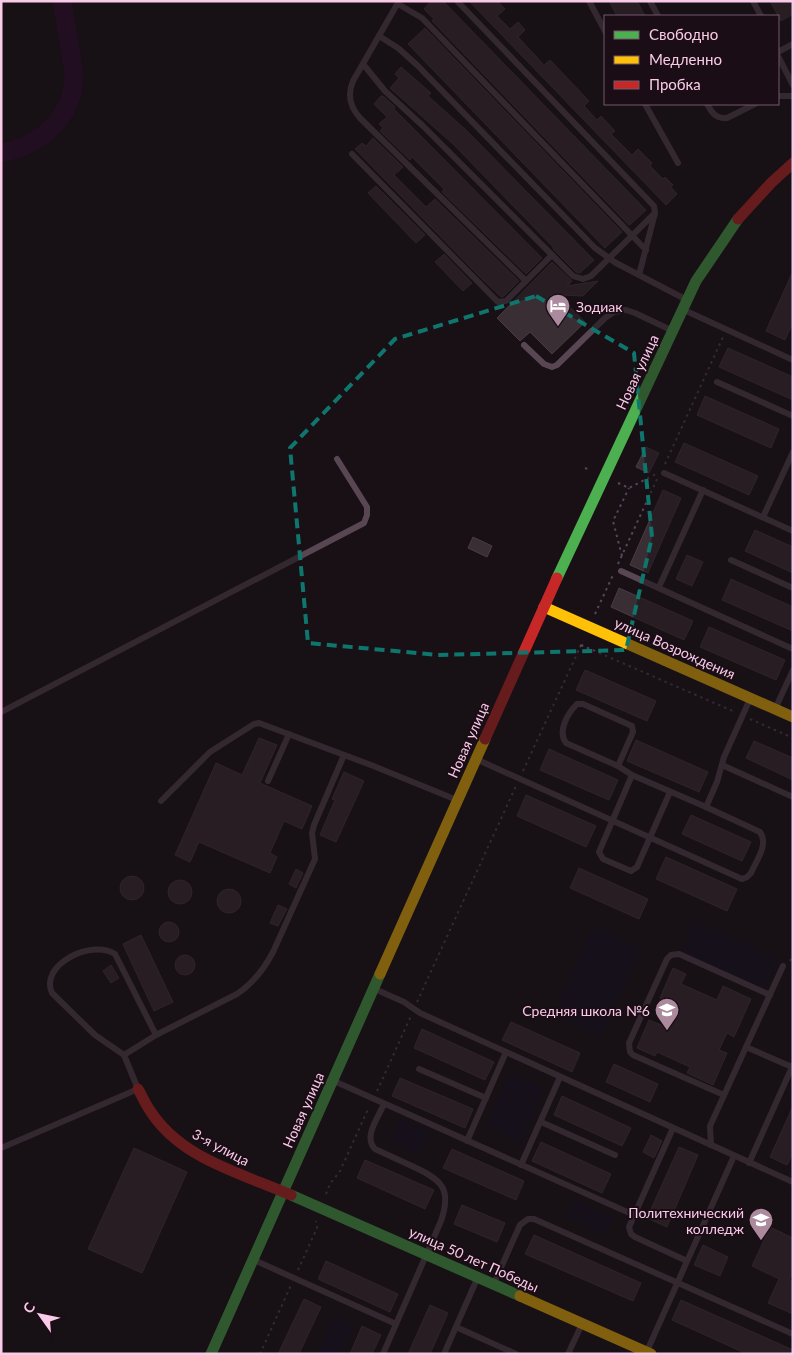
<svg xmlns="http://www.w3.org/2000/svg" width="794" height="1355" font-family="Lato,sans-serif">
<rect width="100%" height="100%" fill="#181014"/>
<g fill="#151022">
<polygon points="695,921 778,959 764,990 681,952"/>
<polygon points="593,926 642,948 601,1037 552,1015"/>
<polygon points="509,1073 544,1088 521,1142 486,1126"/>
<polygon points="400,1119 430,1132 420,1155 390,1141"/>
<polygon points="574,1199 614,1217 606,1235 566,1217"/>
<polygon points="334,1315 355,1325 342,1354 317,1354"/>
</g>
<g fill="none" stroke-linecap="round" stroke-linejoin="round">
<path stroke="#2f0c32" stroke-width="19" d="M1,153C39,146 72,119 74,78C74,71 72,63 71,55C68,37 65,19 62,1"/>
</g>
<g fill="#3a2e35" stroke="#4b3a44">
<polygon points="431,1 443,1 646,210 632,223 629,225 432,21 434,19 424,9"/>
<polygon points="469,1 497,1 505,9 497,16 510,29 518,22 525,30 518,37 544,65 550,60 589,101 584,106 597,120 601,116 615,131 611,134 632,155 638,149 652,163 650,166 663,179 665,177 673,185 671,187 677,194 666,205"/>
<polygon points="609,1 637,1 645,16 617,16"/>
<polygon points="770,1 793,1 793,14 781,21"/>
<polygon points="425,28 622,232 605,248 408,44"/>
<polygon points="401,67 431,93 428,96 466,130 594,260 580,273 576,272 553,249 554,248 453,144 390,88 399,78 395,74"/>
<polygon points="381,96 383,96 395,107 394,109 542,258 526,274 442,192 444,189 412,157 410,160 380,131 383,128 379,124 387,117 374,104"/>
<polygon points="373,138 403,167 394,175 426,207 435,199 519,281 504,296 501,297 479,276 355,149 362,143 366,146"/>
<polygon points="376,186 425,235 416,243 368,193"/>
<polygon points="444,254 472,283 463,291 435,262"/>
<polygon points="552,262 572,281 567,286 598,281 583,296 558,295 585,322 552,354 530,332 520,341 497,318"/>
<polygon points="793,271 793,322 785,340 766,331"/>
<polygon points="728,348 793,377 793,400 719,367"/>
<polygon points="705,396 779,429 771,448 697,415"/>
<polygon points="684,443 758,476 749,495 675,462"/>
<polygon points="646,447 659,453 649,473 636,467"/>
<polygon points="663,490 681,498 648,573 630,565"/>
<polygon points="755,530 793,547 793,573 745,551"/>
<polygon points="473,537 492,546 487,557 468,548"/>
<polygon points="687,555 703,562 692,586 676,579"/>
<polygon points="731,579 793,607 793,631 722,600"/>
<polygon points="619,588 693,621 684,640 611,607"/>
<polygon points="709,627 785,660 776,680 700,647"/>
<polygon points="585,670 656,701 647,721 576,690"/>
<polygon points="259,738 277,745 260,783 312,806 302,829 284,821 270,853 277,857 270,873 199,842 190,862 175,855 216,763 242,775"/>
<polygon points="636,740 708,772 699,792 627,761"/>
<polygon points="754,741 793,758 793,780 746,758"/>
<polygon points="549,749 618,780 609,800 540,770"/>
<polygon points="344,772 364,781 336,842 320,835 335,800 332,799"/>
<polygon points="526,795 596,826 586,847 517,816"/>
<polygon points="691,815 751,842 742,861 682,834"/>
<polygon points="666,857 737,889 727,911 656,879"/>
<polygon points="579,868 648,899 639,919 570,888"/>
<polygon points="296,869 303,873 296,888 289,884"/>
<circle cx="132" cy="888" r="12"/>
<circle cx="180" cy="892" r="12"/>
<circle cx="229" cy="901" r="12"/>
<polygon points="278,905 287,909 278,926 270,923"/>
<circle cx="169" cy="932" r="10"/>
<polygon points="141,935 173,1002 154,1011 123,944"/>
<circle cx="185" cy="965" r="10"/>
<polygon points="111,965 119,978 111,983 103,971"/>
<polygon points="673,968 686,974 681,984 717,1000 723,986 751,999 734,1037 727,1033 719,1050 727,1053 713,1085 687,1073 690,1067 657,1052 655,1056 637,1048 649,1020 666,1027 676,1005 660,998"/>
<polygon points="511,1022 580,1053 572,1072 502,1040"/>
<polygon points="422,1029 494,1062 485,1080 414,1048"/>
<polygon points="614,1064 658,1084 650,1102 606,1082"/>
<polygon points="400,1078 473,1109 465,1128 392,1096"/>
<polygon points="562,1096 631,1128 622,1146 554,1115"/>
<polygon points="793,1106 793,1153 787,1165 770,1157"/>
<polygon points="651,1135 662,1141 654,1158 643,1152"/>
<polygon points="541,1142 611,1174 602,1193 532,1161"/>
<polygon points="679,1147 698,1155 667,1227 647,1218"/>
<polygon points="134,1148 187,1172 142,1273 88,1249"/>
<polygon points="452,1149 524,1181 516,1200 443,1168"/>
<polygon points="365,1160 434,1190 425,1209 357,1178"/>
<polygon points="462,1205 505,1223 497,1242 454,1224"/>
<polygon points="770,1227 793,1238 793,1272 789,1280 793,1282 793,1314 768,1303 779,1279 752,1266"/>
<polygon points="534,1235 641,1283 633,1301 525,1254"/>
<polygon points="703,1245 728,1257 720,1276 694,1265"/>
<polygon points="326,1261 398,1294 390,1312 318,1279"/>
<polygon points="304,1299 321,1307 299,1354 278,1354"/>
<polygon points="681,1300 793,1350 793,1354 747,1354 672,1320"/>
<polygon points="430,1305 448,1313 430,1354 408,1354"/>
<polygon points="362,1326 381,1335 372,1354 350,1354"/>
</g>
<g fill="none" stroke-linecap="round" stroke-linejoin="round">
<g stroke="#55465b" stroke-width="2" stroke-dasharray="2.5 4" stroke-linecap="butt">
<polyline points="665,464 723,337"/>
<polyline points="585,468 590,470"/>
<polyline points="618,483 629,488 656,474"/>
<polyline points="622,556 613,521 629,488"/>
<polyline points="618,564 658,477"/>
<polyline points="595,614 613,575"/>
<polyline points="581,645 735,712"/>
<polyline points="750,719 793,738"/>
<polyline points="523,771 583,641"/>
<polyline points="790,961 793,955"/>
<polyline points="417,1002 516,786"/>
<polyline points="377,1091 411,1016"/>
<polyline points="326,1194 330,1184 340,1171 369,1107"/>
<polyline points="298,1270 317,1228 316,1221"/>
<polyline points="260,1354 291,1285"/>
</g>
<g stroke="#584652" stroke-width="6">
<path d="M399,1L353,81C347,95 350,107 360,118L526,281"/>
<polyline points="457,1 654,206 655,213 639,275"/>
<polyline points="589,1 605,31"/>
<polyline points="650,1 658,16"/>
<polyline points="753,1 761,16"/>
<polyline points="398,4 422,18 646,250"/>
<polyline points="379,36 398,48 417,65 595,248 616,263 685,299"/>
<polyline points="778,52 793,44"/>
<polyline points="778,56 793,85"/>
<polyline points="363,64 385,91 423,126 573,276 583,279 591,276 655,213"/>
<polyline points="778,96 793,96"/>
<polyline points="645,104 678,163"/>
<path d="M707,104C712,113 716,119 727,118L755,104"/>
<polyline points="352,154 498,302 506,301 552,255"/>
<polyline points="684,310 793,360"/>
<polyline points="524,345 544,364 552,367 557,365 605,318 614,312 626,310 635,313 671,330"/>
<polyline points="717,382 793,416"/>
<polyline points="664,473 793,531"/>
<polyline points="763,517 793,452"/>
<polyline points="731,560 793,588"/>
<polyline points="621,571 793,649"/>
<polyline points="659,587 703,490"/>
<polyline points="776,707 793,670"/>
<polyline points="1,712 364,523 367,515 367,507 337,459"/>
<path d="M478,760L742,879L747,877L751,873C756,861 769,845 760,832L706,807L717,782L724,757L750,699"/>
<polyline points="722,765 793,797"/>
<path d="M618,766L633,732L632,726L583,704H577C568,713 557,731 566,743L618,766L632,775L706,807"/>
<polyline points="632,775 599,852 603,859 631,871 637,867 670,792"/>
<polyline points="268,781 289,734"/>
<polyline points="161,801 210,752 254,724 259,723 371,765 457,800"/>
<polyline points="377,990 404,1002 420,1013 793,1182"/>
<polyline points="746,1047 792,1067"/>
<path d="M124,1055L156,1035L237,994C254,983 264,969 273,952L315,859L312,833L314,825L344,755"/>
<polyline points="419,1069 486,1098"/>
<polyline points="334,1081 634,1215"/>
<polyline points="724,1095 633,1055 630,1052 629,1043 667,959 671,955 679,954 770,995"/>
<polyline points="541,1122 615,1155"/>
<polyline points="673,1128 629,1227 631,1234 635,1237 687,1261"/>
<polyline points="467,1141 506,1052"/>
<polyline points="711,1145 710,1126 783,966"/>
<path d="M1,1148L138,1089L124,1055L95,1035L52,993C39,965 91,939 115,954L156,1035"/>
<polyline points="749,1163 793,1065"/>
<polyline points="521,1165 560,1077"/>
<polyline points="254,1260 396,1324"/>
<polyline points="494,1283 520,1225 528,1219 534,1219 793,1334"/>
<polyline points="456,1327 516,1354"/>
<polyline points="647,1351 734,1156"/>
<path d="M383,1354L441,1221C452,1189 442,1180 414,1167C401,1161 388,1155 375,1149C363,1137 378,1118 384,1104"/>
<polyline points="444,1354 477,1279"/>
<polyline points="568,1354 582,1324"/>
</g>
<g stroke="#4caf50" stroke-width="11">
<polyline points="557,578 696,281 738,219"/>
<polyline points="291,1195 520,1296"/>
<polyline points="211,1354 380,974"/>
</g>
<g stroke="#ffc107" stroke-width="11">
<polyline points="544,607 793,717"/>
<polyline points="380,974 485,739"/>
<polyline points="520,1296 651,1354"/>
</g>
<g stroke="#c62828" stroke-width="11">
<polyline points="738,219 771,183 793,163"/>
<polyline points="485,739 557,578"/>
<path d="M138,1089C142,1096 145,1103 149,1109C180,1159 241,1173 291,1195"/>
</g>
</g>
<path d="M0 0H794V1355H0ZM536,296L634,353L652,537L626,650L438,655L308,643L290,448L395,339Z" fill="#181014" fill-opacity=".55" fill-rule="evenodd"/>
<path fill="none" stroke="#0f766e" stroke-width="4" stroke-dasharray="10 6" stroke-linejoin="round" d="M536,296L634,353L652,537L626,650L438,655L308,643L290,448L395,339Z"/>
<defs>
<symbol id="hotel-pin" viewBox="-11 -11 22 30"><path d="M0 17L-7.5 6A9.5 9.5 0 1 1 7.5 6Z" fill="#ab8a9e" stroke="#1b0d15"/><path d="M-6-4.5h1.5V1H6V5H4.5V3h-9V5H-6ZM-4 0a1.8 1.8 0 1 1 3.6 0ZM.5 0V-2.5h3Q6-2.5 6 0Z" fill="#fff"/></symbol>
<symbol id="school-pin" viewBox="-11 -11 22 30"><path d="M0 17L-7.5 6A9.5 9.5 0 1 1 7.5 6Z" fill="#ab8a9e" stroke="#1b0d15"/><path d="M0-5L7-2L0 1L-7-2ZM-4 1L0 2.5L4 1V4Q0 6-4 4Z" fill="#fff"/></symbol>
<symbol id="university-pin" viewBox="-11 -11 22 30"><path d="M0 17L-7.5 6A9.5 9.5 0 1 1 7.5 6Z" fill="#ab8a9e" stroke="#1b0d15"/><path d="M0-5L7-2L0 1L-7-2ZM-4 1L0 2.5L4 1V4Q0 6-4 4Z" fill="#fff"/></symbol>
</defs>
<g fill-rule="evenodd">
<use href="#hotel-pin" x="544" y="292" width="28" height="38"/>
<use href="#school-pin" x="653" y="996" width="28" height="38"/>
<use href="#university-pin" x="747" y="1206" width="28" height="38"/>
</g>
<g text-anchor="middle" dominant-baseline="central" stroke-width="4" stroke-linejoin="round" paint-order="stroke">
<g font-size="14" fill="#facbe9" stroke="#1b0d15" text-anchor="end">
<text x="576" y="306" text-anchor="start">Зодиак</text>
<text x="650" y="1010">Средняя школа №6</text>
<text x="744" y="1212">Политехнический<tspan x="744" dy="16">колледж</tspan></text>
</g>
<g font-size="14" fill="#facbe9" stroke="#1b0d15">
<text transform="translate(637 372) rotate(-65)">Новая улица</text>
<text transform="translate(675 648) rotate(24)">улица Возрождения</text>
<text transform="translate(468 740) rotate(-66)">Новая улица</text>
<text transform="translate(303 1110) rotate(-66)">Новая улица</text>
<text transform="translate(221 1147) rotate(28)">3-я улица</text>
<text transform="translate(474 1259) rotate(24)">улица 50 лет Победы</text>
</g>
</g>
<rect width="794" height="1355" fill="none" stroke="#facbe9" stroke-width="5"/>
<rect x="604" y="15" width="175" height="90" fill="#1b0d15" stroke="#74596a"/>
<rect x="614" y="31" width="25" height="8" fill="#4caf50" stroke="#74596a"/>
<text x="649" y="40" font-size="15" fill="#facbe9">Свободно</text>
<rect x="614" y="56" width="25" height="8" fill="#ffc107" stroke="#74596a"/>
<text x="649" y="65" font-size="15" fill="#facbe9">Медленно</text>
<rect x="614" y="81" width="25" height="8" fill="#c62828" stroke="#74596a"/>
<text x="649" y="90" font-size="15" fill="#facbe9">Пробка</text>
<g transform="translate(40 1315) rotate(303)" stroke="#1b0d15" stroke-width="4" paint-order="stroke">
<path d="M0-4L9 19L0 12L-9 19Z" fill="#facbe9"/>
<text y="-8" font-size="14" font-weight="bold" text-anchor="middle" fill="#facbe9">С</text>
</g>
</svg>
